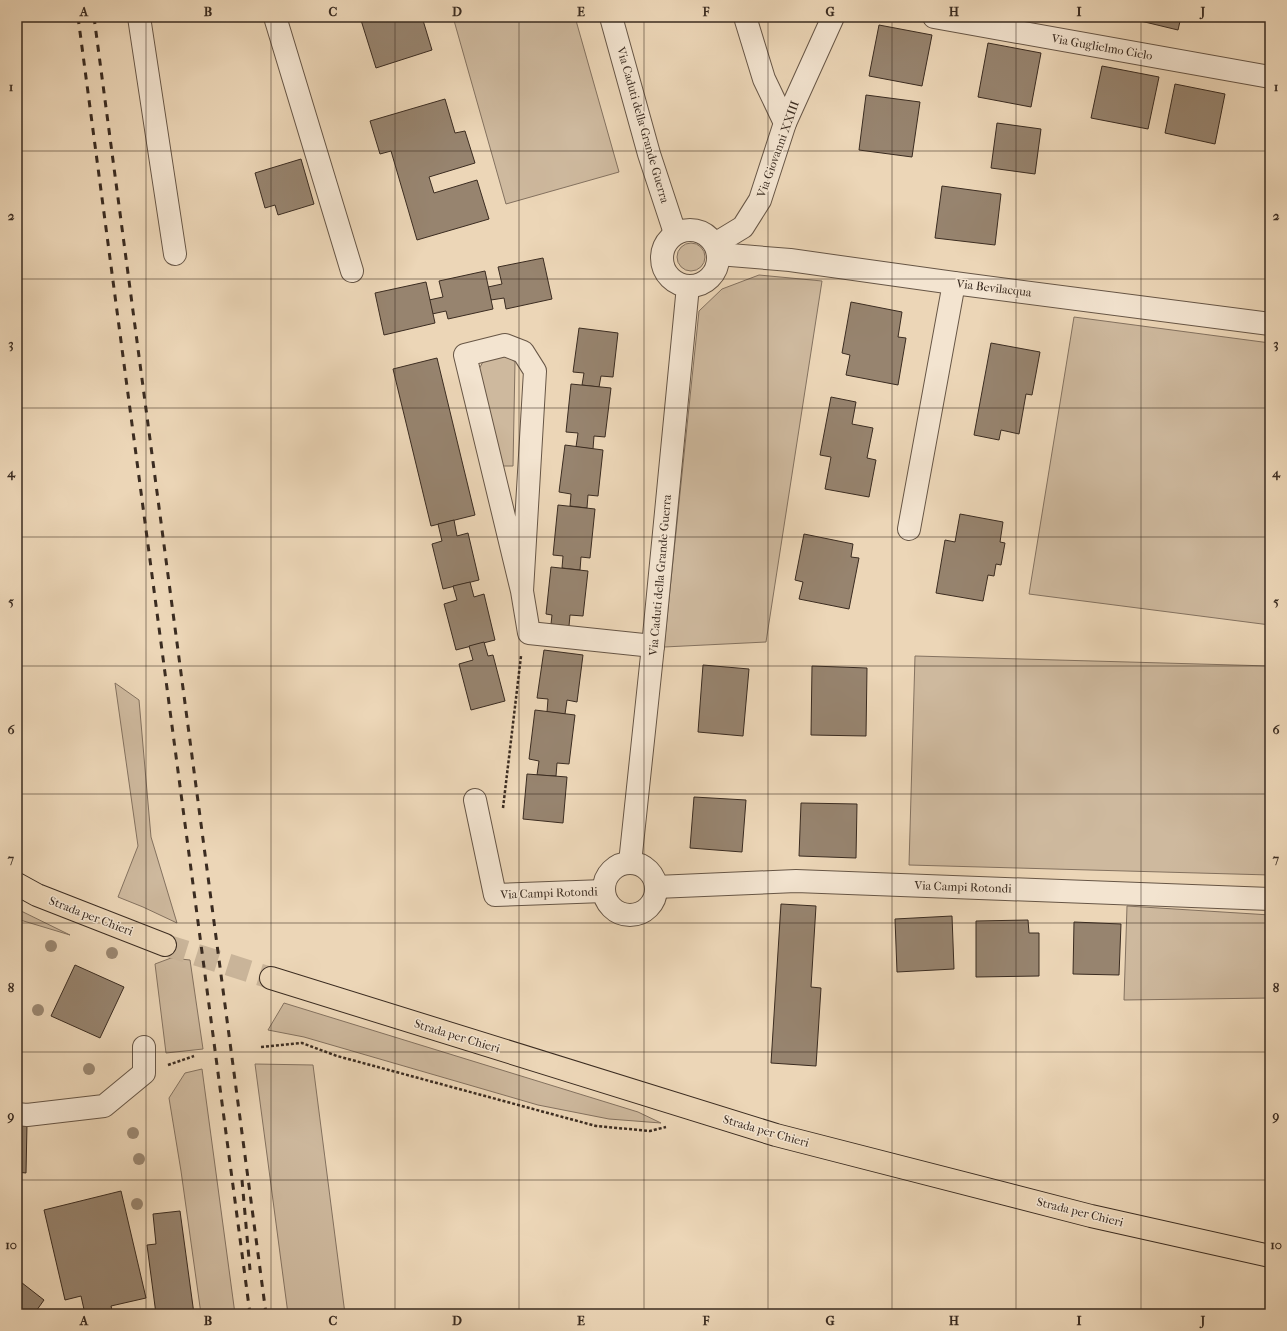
<svg xmlns="http://www.w3.org/2000/svg" width="1287" height="1331" font-family="'IM FELL French Canon',serif">
<rect width="100%" height="100%" fill="#ecd6b7"/>
<filter id="stains"><feTurbulence type="fractalNoise" baseFrequency=".005" numOctaves="4"/><feColorMatrix values="0 0 0 0 .2 0 0 0 0 .09 0 0 0 0 .02 0 0 0 .5 -.17"/></filter>
<radialGradient id="worn" r=".72"><stop offset=".6" stop-color="#630" stop-opacity="0"/><stop offset="1" stop-color="#630" stop-opacity=".3"/></radialGradient>
<g fill="#ceb99e" stroke="#847260">
<polygon points="453,17 575,17 619,172 506,204"/>
<circle cx="691" cy="257" r="14"/>
<polygon points="759,275 822,281 766,642 664,647 699,311 722,289"/>
<polygon points="1074,317 1270,343 1270,625 1029,594"/>
<polygon points="508,356 515,362 513,466 499,466 479,369 484,360"/>
<polygon points="915,656 1270,666 1270,875 909,865"/>
<polygon points="115,683 139,700 151,837 177,923 143,907 118,897 138,846"/>
<polygon points="1127,906 1270,915 1270,998 1124,1000"/>
<polygon points="17,909 70,935 17,919"/>
<polygon points="171,958 190,960 203,1049 166,1053 155,964"/>
<polygon points="284,1003 638,1112 661,1123 609,1119 538,1105 304,1037 268,1030"/>
<polygon points="255,1064 313,1065 345,1314 288,1314"/>
<polygon points="202,1069 235,1314 201,1314 181,1171 169,1098 185,1073"/>
</g>
<g fill="#97846f" stroke="#3b2c21">
<polygon points="360,17 422,17 432,50 376,68"/>
<polygon points="1124,17 1181,17 1178,30"/>
<polygon points="879,25 932,35 922,86 869,76"/>
<polygon points="988,43 1041,53 1031,107 978,97"/>
<polygon points="1102,66 1159,77 1148,129 1091,118"/>
<polygon points="1175,84 1225,94 1215,144 1165,133"/>
<polygon points="866,95 920,102 912,157 859,150"/>
<polygon points="445,99 455,133 465,131 475,163 429,177 434,193 477,180 489,219 417,240 391,151 380,154 370,121"/>
<polygon points="997,123 1041,129 1035,174 991,168"/>
<polygon points="301,159 314,204 278,215 275,205 265,208 255,173"/>
<polygon points="942,186 1001,194 995,245 935,238"/>
<polygon points="543,258 552,299 506,309 504,298 491,300 488,287 502,284 498,267"/>
<polygon points="485,271 493,309 448,319 446,311 432,314 429,300 443,297 439,281"/>
<polygon points="426,282 435,323 384,335 375,293"/>
<polygon points="851,302 902,312 898,337 906,338 898,385 846,375 850,355 842,353"/>
<polygon points="579,328 618,333 613,377 601,376 599,387 582,385 584,373 573,372"/>
<polygon points="991,343 1040,352 1032,395 1026,394 1019,434 1001,430 999,440 974,435"/>
<polygon points="437,358 475,515 431,526 393,369"/>
<polygon points="571,384 611,388 605,437 594,436 593,449 576,447 578,433 566,432"/>
<polygon points="831,397 856,402 852,424 873,428 867,458 876,460 869,497 825,489 831,457 820,455"/>
<polygon points="565,445 603,450 598,496 588,495 587,508 570,506 571,494 559,492"/>
<polygon points="558,505 595,509 590,558 581,557 580,570 562,568 563,556 553,555"/>
<polygon points="960,514 1003,522 1000,542 1005,543 1001,565 996,564 994,576 988,575 983,601 936,593 945,540 955,542"/>
<polygon points="454,520 457,536 468,533 479,580 443,589 432,544 442,541 438,524"/>
<polygon points="804,534 853,544 851,557 859,558 849,609 799,599 803,582 795,580"/>
<polygon points="551,567 588,571 583,616 570,615 569,626 551,624 552,615 546,614"/>
<polygon points="470,582 474,597 484,594 495,640 456,650 444,604 457,600 453,586"/>
<polygon points="484,642 488,656 493,655 505,701 471,710 459,664 473,660 469,646"/>
<polygon points="544,650 583,655 577,702 567,700 565,714 547,712 548,699 537,698"/>
<polygon points="703,665 749,669 743,736 698,732"/>
<polygon points="812,666 867,668 866,736 811,735"/>
<polygon points="535,710 575,715 569,764 557,763 556,776 537,775 539,761 529,759"/>
<polygon points="527,774 567,777 563,823 523,819"/>
<polygon points="694,797 746,800 742,852 690,848"/>
<polygon points="801,803 857,804 856,858 799,856"/>
<polygon points="781,904 816,906 811,987 821,988 816,1066 771,1063"/>
<polygon points="952,916 954,969 897,972 895,919"/>
<polygon points="1028,920 1029,933 1039,933 1039,976 976,977 976,921"/>
<polygon points="1074,922 1121,924 1119,975 1073,974"/>
<polygon points="75,965 124,987 100,1038 51,1016"/>
<polygon points="17,1124 27,1124 26,1173 17,1172"/>
<polygon points="121,1191 146,1298 111,1306 113,1314 85,1314 81,1296 65,1300 44,1210"/>
<polygon points="17,1195 20,1195 19,1215 17,1217"/>
<polygon points="180,1211 194,1314 156,1314 147,1245 156,1244 153,1214"/>
<polygon points="17,1279 44,1300 34,1314 17,1314"/>
</g>
<g fill="none" stroke-linecap="round" stroke-linejoin="round">
<polyline stroke="#c9b499" stroke-width="22" stroke-dasharray="22 11" stroke-linecap="butt" points="165,945 271,978"/>
<defs>
<g id="minor">
<polyline points="139,17 175,254"/>
<polyline points="275,17 352,271"/>
<polyline points="611,17 649,154 675,233"/>
<polyline points="745,17 764,79 785,123"/>
<polyline points="934,17 1270,77"/>
<circle cx="690" cy="258" r="28"/>
<polyline points="715,244 743,227 760,200 785,123 833,17"/>
<polyline points="718,254 790,260 954,283 1270,324"/>
<polyline points="909,529 954,283"/>
<polyline points="522,591 465,355 505,345 523,352 535,371 522,591 529,633 653,646"/>
<polyline points="475,800 495,895 604,891"/>
<polyline points="630,863 653,646 688,286"/>
<circle cx="630" cy="889" r="26"/>
<polyline points="656,887 796,881 1270,899"/>
<polyline points="17,1114 27,1115 104,1106 144,1073 144,1047"/>
</g>
<g id="major">
<polyline points="17,884 37,895 165,945"/>
<polyline points="271,978 776,1135 1091,1216 1270,1256"/>
</g>
</defs>
<use href="#minor" stroke="#675646" stroke-width="24"/>
<use href="#major" stroke="#3b2c21" stroke-width="24"/>
<g stroke="#3b2c21" stroke-width="2.5" stroke-dasharray="3 2" stroke-linecap="butt">
<polyline points="503,808 521,656"/>
<polyline points="261,1047 302,1043 337,1056 596,1126 650,1131 666,1127"/>
<polyline points="168,1065 194,1056"/>
</g>
<use href="#minor" stroke="#f3e4d0" stroke-width="22"/>
<use href="#major" stroke="#ecd6b7" stroke-width="22"/>
<g stroke="#3b2c21" stroke-width="3" stroke-dasharray="7 7" stroke-linecap="butt">
<polyline points="78,17 250,1314"/>
<polyline points="94,17 266,1314"/>
<polyline points="242,1180 250,1270"/>
</g>
</g>
<g fill="#9b8872">
<circle cx="51" cy="946" r="6"/>
<circle cx="112" cy="953" r="6"/>
<circle cx="38" cy="1010" r="6"/>
<circle cx="89" cy="1069" r="6"/>
<circle cx="133" cy="1133" r="6"/>
<circle cx="139" cy="1159" r="6"/>
<circle cx="137" cy="1204" r="6"/>
</g>
<path fill="none" stroke="#3b2c21" stroke-width="1" stroke-opacity="0.55" d="M146,17V1314M271,17V1314M395,17V1314M519,17V1314M644,17V1314M768,17V1314M892,17V1314M1016,17V1314M1141,17V1314M17,151H1270M17,279H1270M17,408H1270M17,537H1270M17,666H1270M17,794H1270M17,923H1270M17,1052H1270M17,1180H1270"/>
<g text-anchor="middle" dominant-baseline="central" stroke-width="3" stroke-linejoin="round" paint-order="stroke">
<g font-size="12" fill="#3b2c21" stroke="#f3e4d0">
<text transform="translate(1102 47) rotate(10)">Via Guglielmo Cielo</text>
<text transform="translate(643 125) rotate(74)">Via Caduti della Grande Guerra</text>
<text transform="translate(778 149) rotate(-70)">Via Giovanni XXIII</text>
<text transform="translate(994 288) rotate(7)">Via Bevilacqua</text>
<text transform="translate(660 575) rotate(-85)">Via Caduti della Grande Guerra</text>
<text transform="translate(963 887) rotate(2)">Via Campi Rotondi</text>
<text transform="translate(549 893) rotate(-2)">Via Campi Rotondi</text>
<text transform="translate(91 916) rotate(21)">Strada per Chieri</text>
<text transform="translate(457 1036) rotate(17)">Strada per Chieri</text>
<text transform="translate(766 1131) rotate(16)">Strada per Chieri</text>
<text transform="translate(1080 1212) rotate(14)">Strada per Chieri</text>
</g>
</g>
<rect width="1287" height="1331" fill="none" stroke="#ecd6b7" stroke-width="44"/>
<rect x="22" y="22" width="1243" height="1287" fill="none" stroke="#3b2c21" stroke-width="1.5"/>
<g font-size="13" text-anchor="middle" font-weight="bold" fill="#3b2c21">
<text x="84" y="16">A</text>
<text x="208" y="16">B</text>
<text x="333" y="16">C</text>
<text x="457" y="16">D</text>
<text x="581" y="16">E</text>
<text x="706" y="16">F</text>
<text x="830" y="16">G</text>
<text x="954" y="16">H</text>
<text x="1079" y="16">I</text>
<text x="1203" y="16">J</text>
<text x="11" y="91">1</text>
<text x="1276" y="91">1</text>
<text x="11" y="220">2</text>
<text x="1276" y="220">2</text>
<text x="11" y="348">3</text>
<text x="1276" y="348">3</text>
<text x="11" y="477">4</text>
<text x="1276" y="477">4</text>
<text x="11" y="606">5</text>
<text x="1276" y="606">5</text>
<text x="11" y="734">6</text>
<text x="1276" y="734">6</text>
<text x="11" y="863">7</text>
<text x="1276" y="863">7</text>
<text x="11" y="992">8</text>
<text x="1276" y="992">8</text>
<text x="11" y="1120">9</text>
<text x="1276" y="1120">9</text>
<text x="11" y="1249">10</text>
<text x="1276" y="1249">10</text>
<text x="84" y="1325">A</text>
<text x="208" y="1325">B</text>
<text x="333" y="1325">C</text>
<text x="457" y="1325">D</text>
<text x="581" y="1325">E</text>
<text x="706" y="1325">F</text>
<text x="830" y="1325">G</text>
<text x="954" y="1325">H</text>
<text x="1079" y="1325">I</text>
<text x="1203" y="1325">J</text>
</g>
<rect width="100%" height="100%" filter="url(#stains)"/>
<rect width="100%" height="100%" fill="url(#worn)"/>
</svg>
